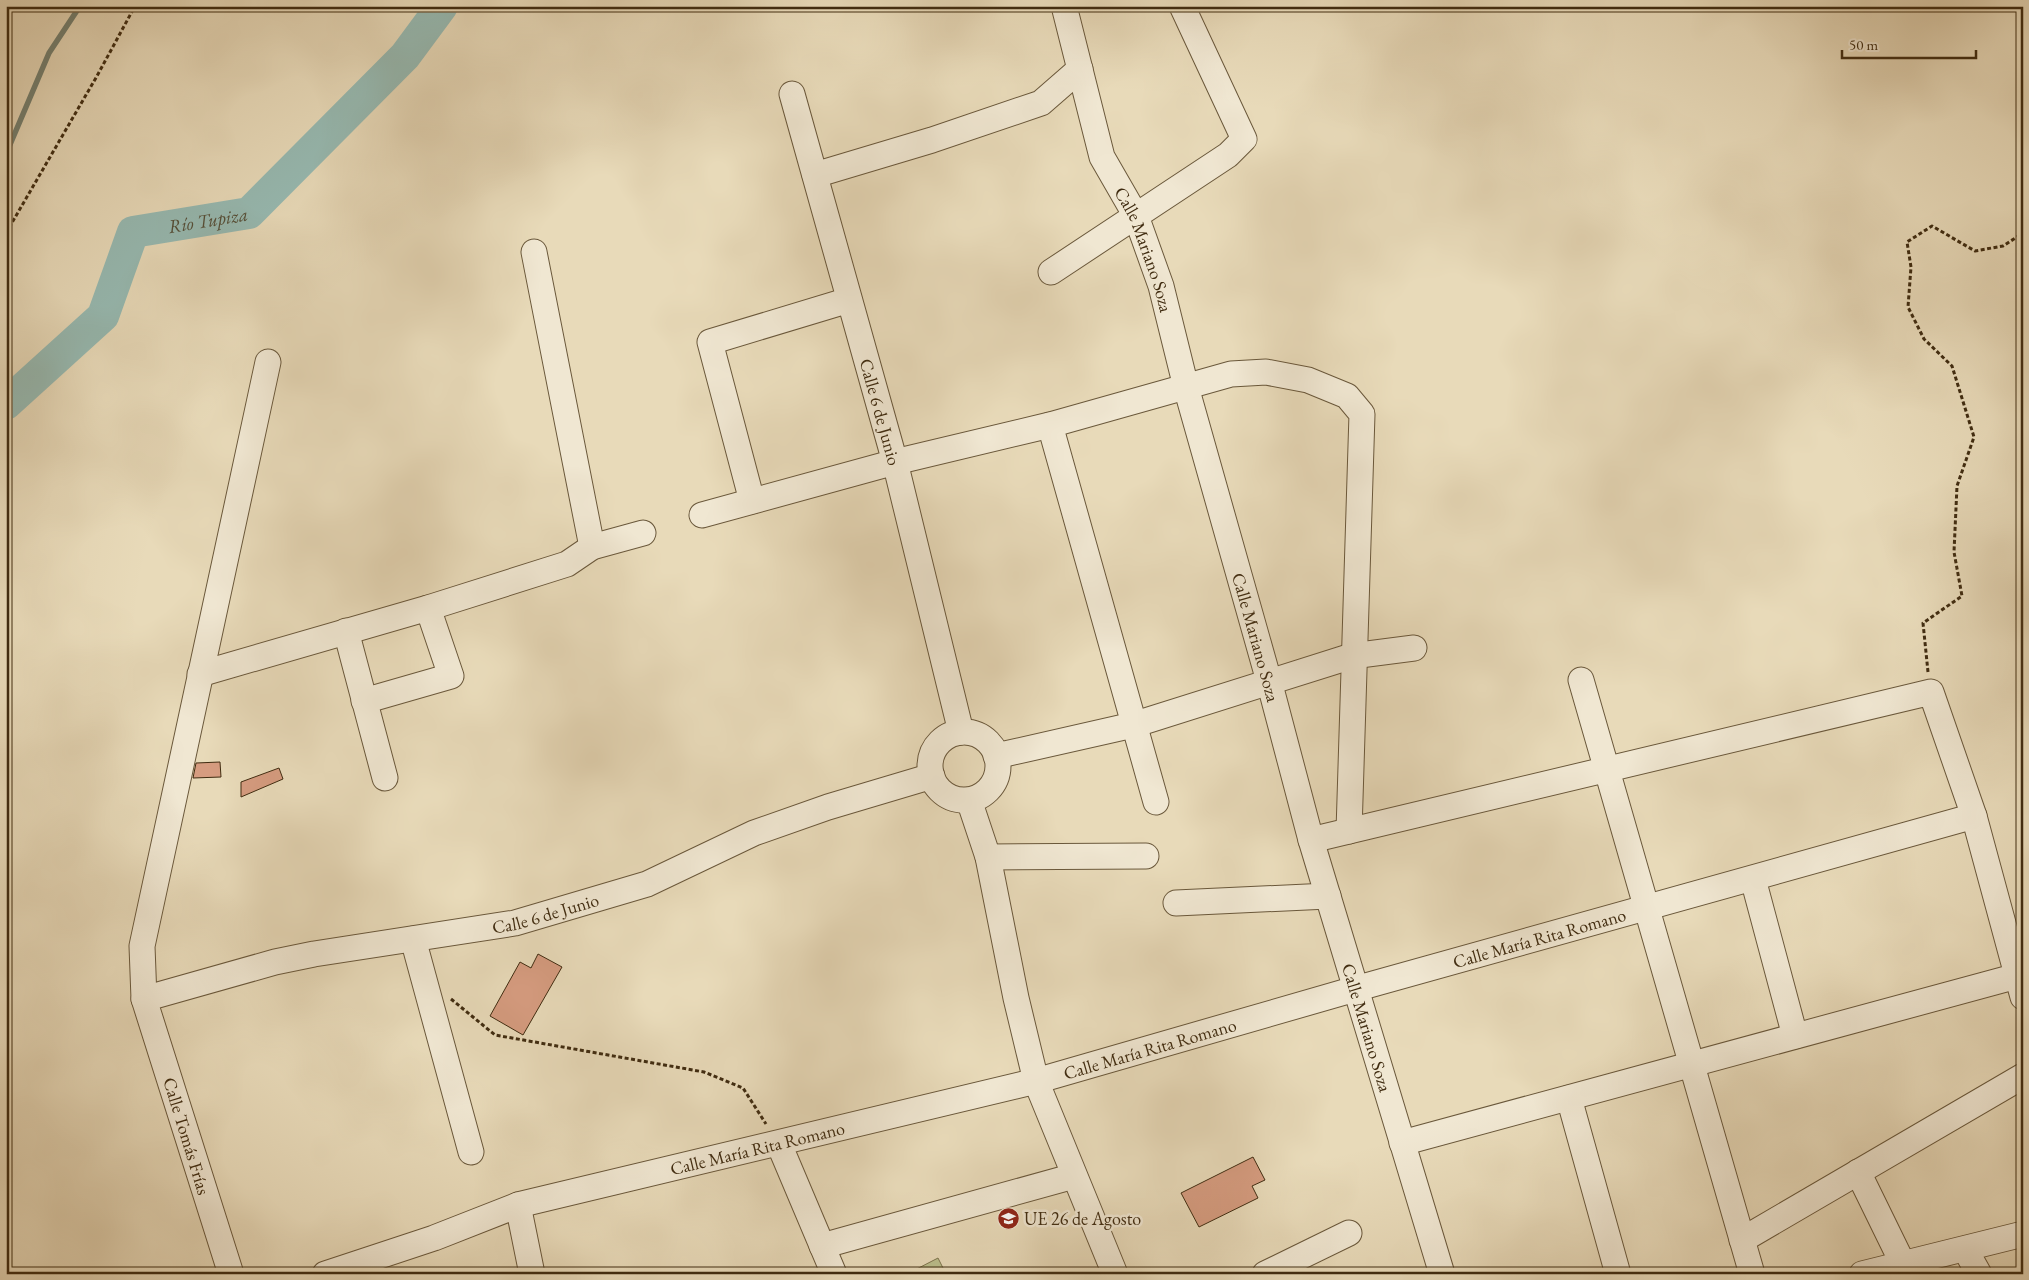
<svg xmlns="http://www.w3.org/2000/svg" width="2029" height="1280" font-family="'EB Garamond',serif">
<rect width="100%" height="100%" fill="#e8dab9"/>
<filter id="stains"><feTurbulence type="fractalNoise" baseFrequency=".004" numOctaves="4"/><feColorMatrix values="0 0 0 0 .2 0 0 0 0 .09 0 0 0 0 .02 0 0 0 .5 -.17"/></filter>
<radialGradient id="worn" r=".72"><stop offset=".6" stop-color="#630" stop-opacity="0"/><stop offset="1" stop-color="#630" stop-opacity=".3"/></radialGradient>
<polygon fill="#bbbe8c" stroke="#7e754e" points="938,1258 946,1274 907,1274"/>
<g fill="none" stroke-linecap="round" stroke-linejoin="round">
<polyline stroke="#748172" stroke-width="5.5" points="6,154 49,53 80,6"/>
<path stroke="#97bab2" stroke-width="32" id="s1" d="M6,404L103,316L133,232L249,213L405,56L442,6"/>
</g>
<g fill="#d69c80" stroke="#402c11">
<polygon points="220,762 221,777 193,778 196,763"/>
<polygon points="279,768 283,779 241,797 241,782"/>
<polygon points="538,954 562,967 523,1035 490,1016 520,962 531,968"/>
<polygon points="1253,1157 1265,1180 1252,1186 1258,1198 1199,1227 1181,1193"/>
</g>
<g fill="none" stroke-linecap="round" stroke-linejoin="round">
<defs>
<g id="minor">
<path id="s2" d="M1064,6L1102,157L1136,216L1161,286L1186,387L1269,681L1311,840L1442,1274"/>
<path id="s3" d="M792,94L895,462L961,732"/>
<polyline points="815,175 932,140 1041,103 1080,69"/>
<polyline points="534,252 592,547"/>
<polyline points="1051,272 1228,155 1244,139 1182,6"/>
<polyline points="1050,425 1156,802"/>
<polyline points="752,501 710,342 849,300"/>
<polyline points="702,515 895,462 1050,425 1231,374 1266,372 1308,380 1347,396 1362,414 1349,831"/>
<polyline points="346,631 385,778"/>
<polyline points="200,674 428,608 567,564 592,547 643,533"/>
<polyline points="1581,680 1752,1274"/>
<polyline points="364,701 451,676 428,608"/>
<circle cx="964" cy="766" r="34"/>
<polyline points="996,756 1133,725 1352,656 1414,648"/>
<polyline points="969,800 988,857 1016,998 1036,1081 1115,1274"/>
<polyline points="1311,840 1931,692 1974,816 2023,997"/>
<polyline points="988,857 1146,856"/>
<polyline points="1753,879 1795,1036"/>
<polyline points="1176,903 1328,896"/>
<polyline points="413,939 471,1152"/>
<path id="s4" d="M144,999L275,962L314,954L515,923L647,884L754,833L828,807L932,776"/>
<polyline points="1569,1098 1618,1274"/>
<polyline points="1402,1143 2017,976"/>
<polyline points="779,1144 834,1274"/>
<polyline points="1858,1172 1903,1264"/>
<polyline points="518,1205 532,1274"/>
<polyline points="1742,1240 2023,1076"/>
<polyline points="822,1246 1074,1176"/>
<polyline points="1965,1249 1979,1274"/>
<polyline points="231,1274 144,999 142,946 268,362"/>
<path id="s5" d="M325,1274L434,1238L518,1205L1036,1081L1355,989L1974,816"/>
<polyline points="1265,1274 1349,1233"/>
<polyline points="1862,1274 2023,1234"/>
</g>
</defs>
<use href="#minor" stroke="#6a583b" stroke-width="27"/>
<g stroke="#402c11" stroke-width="3" stroke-dasharray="4 2.5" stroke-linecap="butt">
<polyline points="6,233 97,76 135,6"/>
<polyline points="1928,672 1923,623 1962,596 1954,552 1957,486 1974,437 1952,366 1924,339 1908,307 1911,267 1907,242 1932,226 1975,251 2003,246 2023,233"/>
<polyline points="451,999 495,1035 704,1072 743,1088 766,1124"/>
</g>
<use href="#minor" stroke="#f0e7d2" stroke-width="25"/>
</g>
<defs>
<symbol id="school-disc" viewBox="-11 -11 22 22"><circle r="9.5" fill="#8f2418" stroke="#f0e7d2"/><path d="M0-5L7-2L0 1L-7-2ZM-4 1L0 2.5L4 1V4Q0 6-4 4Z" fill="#fff"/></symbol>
</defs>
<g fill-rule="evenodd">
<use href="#school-disc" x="996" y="1206" width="25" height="25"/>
</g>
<g text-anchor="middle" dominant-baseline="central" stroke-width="5" stroke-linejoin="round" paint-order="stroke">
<g font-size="18" fill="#402c11" stroke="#f0e7d2">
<text stroke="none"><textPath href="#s2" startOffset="258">Calle Mariano Soza</textPath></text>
<text stroke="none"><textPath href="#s3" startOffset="330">Calle 6 de Junio</textPath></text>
<text stroke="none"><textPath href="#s2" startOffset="662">Calle Mariano Soza</textPath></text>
<text stroke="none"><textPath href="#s4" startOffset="411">Calle 6 de Junio</textPath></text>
<text stroke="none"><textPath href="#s5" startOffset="1261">Calle María Rita Romano</textPath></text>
<text stroke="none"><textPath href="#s2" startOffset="1068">Calle Mariano Soza</textPath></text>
<text stroke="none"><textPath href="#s5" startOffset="856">Calle María Rita Romano</textPath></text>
<text transform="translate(187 1136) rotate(73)">Calle Tomás Frías</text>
<text stroke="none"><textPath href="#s5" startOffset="451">Calle María Rita Romano</textPath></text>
</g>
<g font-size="18" fill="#402c11" stroke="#f0e7d2" text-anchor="start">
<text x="1024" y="1218">UE 26 de Agosto</text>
</g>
<g font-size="19" font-style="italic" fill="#565039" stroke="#f0e7d2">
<text stroke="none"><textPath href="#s1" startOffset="296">Río Tupiza</textPath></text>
</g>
</g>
<rect width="2029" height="1280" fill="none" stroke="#e8dab9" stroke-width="25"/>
<rect x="8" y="8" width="2014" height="1265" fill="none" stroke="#402c11" stroke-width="2.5"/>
<rect x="12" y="12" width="2004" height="1255" fill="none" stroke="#402c11"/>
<path d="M1842 50v8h134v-8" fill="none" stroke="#402c11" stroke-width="2.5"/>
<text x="1849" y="50" font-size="15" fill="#402c11" stroke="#f0e7d2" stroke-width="4" paint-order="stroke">50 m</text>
<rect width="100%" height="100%" filter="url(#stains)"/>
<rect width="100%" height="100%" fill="url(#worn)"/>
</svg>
